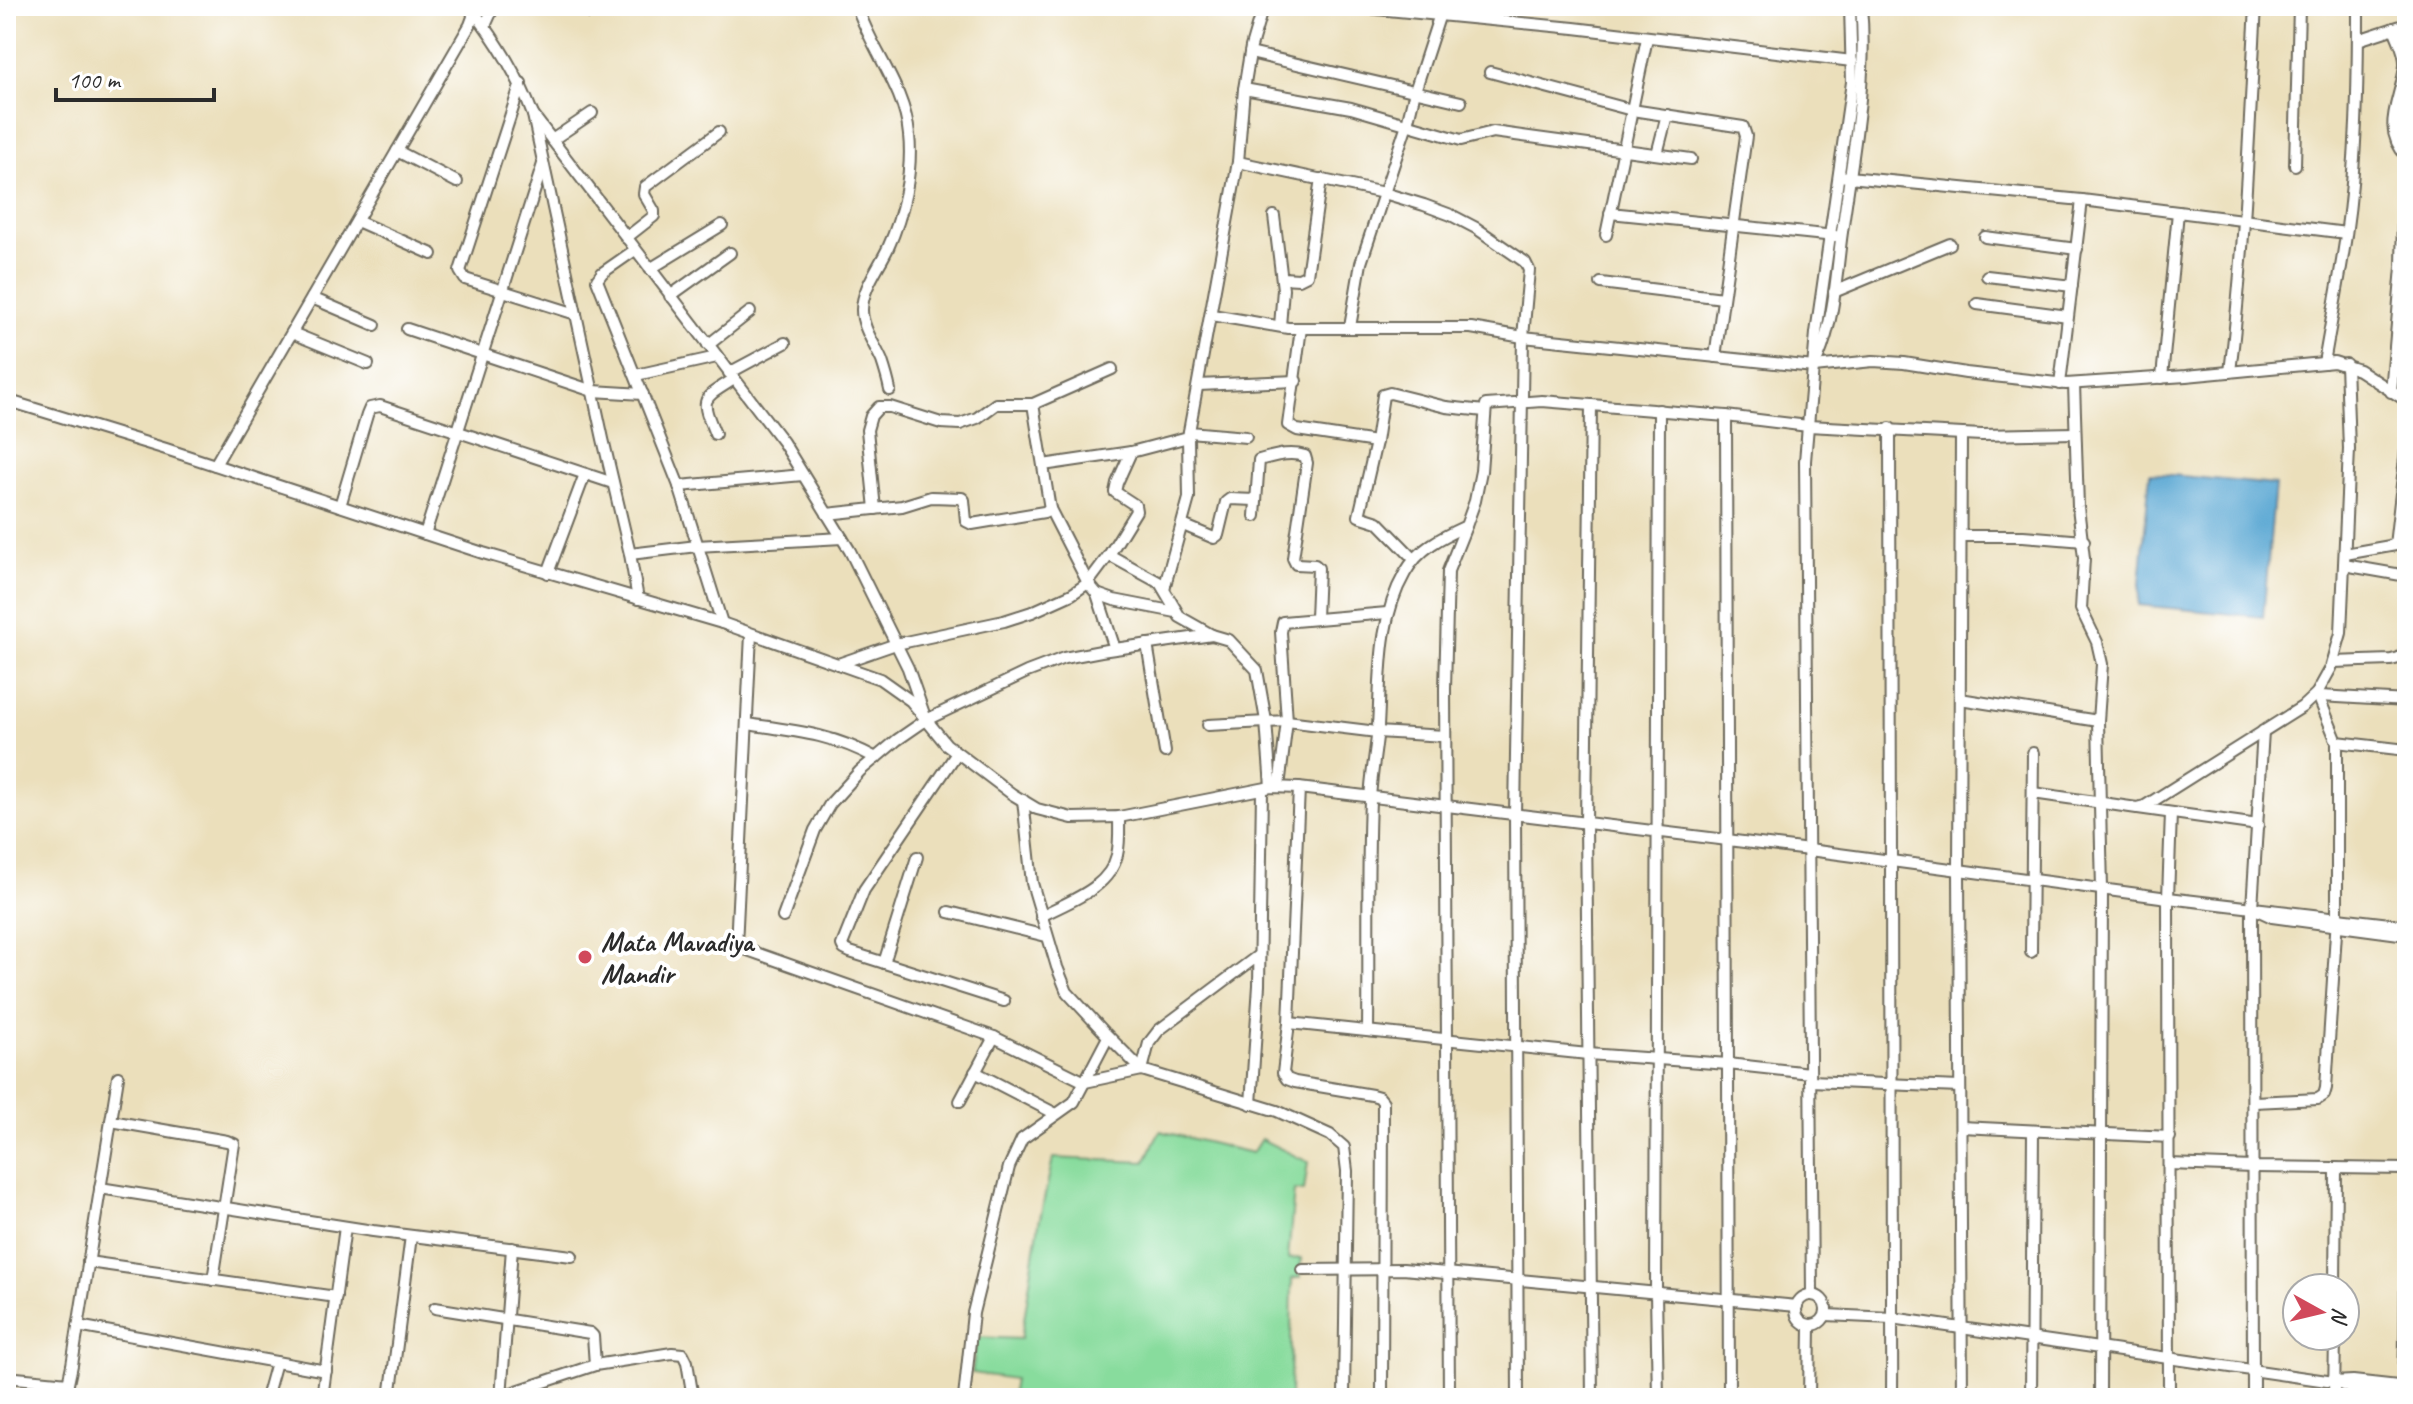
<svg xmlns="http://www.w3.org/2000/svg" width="2413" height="1404" font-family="Caveat,sans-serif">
<rect width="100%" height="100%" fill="#fff"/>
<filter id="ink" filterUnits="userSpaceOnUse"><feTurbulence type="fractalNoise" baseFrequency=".0125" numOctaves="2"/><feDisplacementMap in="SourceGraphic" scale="16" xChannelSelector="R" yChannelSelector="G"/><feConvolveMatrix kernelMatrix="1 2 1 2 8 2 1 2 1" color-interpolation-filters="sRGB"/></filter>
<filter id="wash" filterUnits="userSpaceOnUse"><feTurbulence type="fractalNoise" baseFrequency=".006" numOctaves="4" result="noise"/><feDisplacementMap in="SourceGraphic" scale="32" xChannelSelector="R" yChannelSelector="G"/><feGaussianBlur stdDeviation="1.8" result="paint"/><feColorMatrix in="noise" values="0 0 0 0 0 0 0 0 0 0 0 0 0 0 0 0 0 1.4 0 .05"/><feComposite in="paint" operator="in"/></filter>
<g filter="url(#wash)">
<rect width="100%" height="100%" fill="#ebdfbb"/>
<polygon fill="#88dc9d" stroke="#5a8464" stroke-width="2" points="1160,1131 1252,1153 1261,1139 1308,1162 1304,1191 1294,1190 1288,1259 1301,1258 1300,1277 1292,1279 1290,1398 1011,1398 1014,1379 972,1373 977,1337 1021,1339 1039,1223 1053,1158 1145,1162"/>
<polygon fill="#5aa7d3" stroke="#42697f" stroke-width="2" points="2150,473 2275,485 2263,617 2138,605"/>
</g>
<g filter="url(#ink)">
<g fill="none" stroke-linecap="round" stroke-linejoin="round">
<defs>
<g id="minor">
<polyline points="573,6 590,13"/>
<path d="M857,6C871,50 905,88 909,135C913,172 903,215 888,248C879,267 862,289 862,310C862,327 875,345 882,361C885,370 888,380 890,390"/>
<polyline points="1346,6 1574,28 1852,61"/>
<polyline points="1719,6 1752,6"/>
<polyline points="2256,6 2286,6"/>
<path d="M472,9C498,43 518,75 533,115L603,439L630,554L638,599"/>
<polyline points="485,26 494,6"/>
<path d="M2394,28C2398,40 2406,52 2405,65C2402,100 2379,126 2407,157"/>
<polyline points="2358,40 2407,24"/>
<polyline points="1250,53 1461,102"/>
<polyline points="1490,72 1632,110 1743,127 1746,136 1715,357"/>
<polyline points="521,83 460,271 465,279 576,314"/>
<polyline points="1244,89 1351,108 1461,140 1493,132 1691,159"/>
<polyline points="533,115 783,442 850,551 908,668 924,714"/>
<polyline points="552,140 592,113"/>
<polyline points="397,151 457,182"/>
<polyline points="1657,154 1667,115"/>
<polyline points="1238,162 1384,193 1424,205 1451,215 1476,228 1525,262 1529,270 1523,337 1515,815 1518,1398"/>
<polyline points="2295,165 2299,6"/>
<polyline points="1839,176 2082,200 2346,233"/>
<polyline points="1610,213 1835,236"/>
<polyline points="1274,216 1283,289 1280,326"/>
<polyline points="357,221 432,254"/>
<polyline points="1606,235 1647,38"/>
<polyline points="1985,237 2077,249"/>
<polyline points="626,238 654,216 654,211 644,194 645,187 719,132"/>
<polyline points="635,250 602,273 597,280 679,486 722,623"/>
<polyline points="650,269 722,225"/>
<polyline points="1987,276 2072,286"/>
<polyline points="1282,278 1299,279 1307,275 1321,179"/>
<polyline points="1601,283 1723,298"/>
<polyline points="1834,292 1950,244"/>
<polyline points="670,296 730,253"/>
<polyline points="312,298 375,325"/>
<polyline points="1977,304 2068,316"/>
<polyline points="1212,315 1288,328 1471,328 1523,337 1814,367 1873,361 1904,363 1966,373 2066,384 2186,376 2334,362 2359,370 2407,401"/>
<polyline points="1350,327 1361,263 1407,124 1415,91 1440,14"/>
<polyline points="1301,328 1288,425 1297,430 1376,442"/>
<polyline points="407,329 593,391 643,394"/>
<polyline points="292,333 368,364"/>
<polyline points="708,345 750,312"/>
<path d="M1818,358C1835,318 1836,275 1842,232C1852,158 1868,81 1861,6"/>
<path d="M2324,363C2331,321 2340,278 2346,235C2357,159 2358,83 2358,6"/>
<path d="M2230,372C2245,251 2249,128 2256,6"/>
<polyline points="729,373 785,343"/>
<polyline points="636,375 717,357"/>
<polyline points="2162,378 2178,212"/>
<polyline points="2060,384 2082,200"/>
<polyline points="2074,384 2078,507 2084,558 2081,609 2097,642 2102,664 2098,721 2102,889 2100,1398"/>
<polyline points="1198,385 1296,381"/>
<polyline points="2391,392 2402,267 2403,213"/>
<polyline points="6,400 166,449 483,553 722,623 880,679 911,701 946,744 1012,794 1037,809 1072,818 1119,817 1271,787 1299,788 1809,850 2168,898 2407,926"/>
<polyline points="1591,405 1586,823 1592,1398"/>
<polyline points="1726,416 1729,1398"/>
<path d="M1890,428C1890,752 1894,1075 1892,1398"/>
<polyline points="1189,432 1246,437"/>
<path d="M715,434C700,397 701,400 734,379"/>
<polyline points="1961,434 1959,871 1962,1398"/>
<polyline points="215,465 470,25 473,17 472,8"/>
<polyline points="1043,465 1131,452 1188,437 1238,162 1244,89 1251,47 1263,6"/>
<polyline points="679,486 803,475"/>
<polyline points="340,506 367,415 370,408 380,406 613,483"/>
<polyline points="875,509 867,430 871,416 879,407 890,407 941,423 960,424 977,418 996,404 1033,404 1112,369"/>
<polyline points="1050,509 1088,583 1097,594 1115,649"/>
<polyline points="827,514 902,506 931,497 962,498 964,500 966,521 972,524 1044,512 1050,509 1033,404"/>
<path d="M1255,516L1259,460C1275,456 1289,451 1305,456L1307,463L1293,558L1296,564L1315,565L1318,568L1316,618"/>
<polyline points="1183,525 1214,538 1218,535 1226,502 1230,499 1255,500"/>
<polyline points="425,534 543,164"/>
<polyline points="1961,536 2023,536 2084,541"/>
<polyline points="2395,545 2407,441"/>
<polyline points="630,554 697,546 842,538"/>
<polyline points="2345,554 2407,543"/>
<polyline points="1109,555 1160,583 1180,617 1212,635 1229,640 1257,670 1266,721 1271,787"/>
<polyline points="1414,559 1378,522 1359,516 1376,442 1383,395 1390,393 1446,407 1485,411"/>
<polyline points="2344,565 2407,576"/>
<polyline points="548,573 585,474"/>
<polyline points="1164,589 1189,498 1188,437"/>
<polyline points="1097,594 1114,600 1176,612"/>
<polyline points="751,634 736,946 994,1037 1085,1082 1142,1070 1149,1043 1159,1030 1259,955"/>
<polyline points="1147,644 1165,752"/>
<polyline points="2333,662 2391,660 2399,658 2407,651"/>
<polyline points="838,664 896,644 1004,621 1032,612 1072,594 1088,583 1109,555 1136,511 1135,505 1115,492 1117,483 1131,452"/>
<polyline points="2320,696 2407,701"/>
<polyline points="1960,699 2098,721"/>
<path d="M747,724C796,731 832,734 876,758"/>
<polyline points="1208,725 1287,721 1377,732 1445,736"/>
<polyline points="2337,742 2407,750"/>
<polyline points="957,753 864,890 842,945 844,949 850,952 1004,1001"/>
<polyline points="1279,787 1287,721 1281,632 1283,622 1387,613"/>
<polyline points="1299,788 1289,1023 1283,1073 1287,1079 1295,1082 1372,1095 1379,1097 1383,1102 1382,1398"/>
<polyline points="2033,793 2137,808 2145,806 2302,707 2317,693 2331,668 2341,633 2349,449 2346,364"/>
<polyline points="1023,800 1032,883 1057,967 1067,992 1105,1033 1142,1070 1277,1111 1330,1135 1344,1147 1347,1171 1344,1398"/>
<polyline points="2138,808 2258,825"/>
<polyline points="2257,910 2272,917 2407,935"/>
<polyline points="949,912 1046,936"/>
<path d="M1041,916C1069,901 1109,889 1117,855C1120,843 1119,829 1119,817"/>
<polyline points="783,917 815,830 830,804 860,771 897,740 926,720 1027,672 1064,658 1101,651 1212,635"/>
<polyline points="2031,952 2033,753"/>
<polyline points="884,963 917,857"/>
<polyline points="1289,1023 1588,1054 1728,1064 1810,1073"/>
<path d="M1368,1031C1369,954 1367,877 1370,800C1371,775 1376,751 1378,727C1381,675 1378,620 1405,573C1419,548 1442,537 1466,526L1475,501L1481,471L1486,405L1542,401L1726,416L1808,426L1982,435L2075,433"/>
<polyline points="975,1072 1056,1114"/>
<polyline points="1810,1081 1960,1087"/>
<polyline points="960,1101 994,1037"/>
<polyline points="2254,1102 2318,1099 2324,1095 2326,1088 2337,917 2337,742 2317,693"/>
<polyline points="1251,1104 1259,985 1262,790"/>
<polyline points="111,1121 227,1141 234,1144 213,1280"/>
<polyline points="1961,1127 2170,1137"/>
<polyline points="2169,1164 2253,1167 2407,1169"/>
<polyline points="100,1188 373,1231 572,1256"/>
<polyline points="88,1262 336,1297"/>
<polyline points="1303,1270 1403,1269 1797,1306"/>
<polyline points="2335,1288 2336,1168"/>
<polyline points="1812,1295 1805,461 1816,333 1852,82 1850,6"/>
<circle cx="1811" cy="1310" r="15"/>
<polyline points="435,1308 590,1333 593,1336 595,1365"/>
<polyline points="1826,1315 1892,1318 2334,1382 2353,1381 2407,1387"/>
<polyline points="78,1326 326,1371"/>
<polyline points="6,1377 68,1383"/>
<polyline points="2340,1384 2352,1389 2407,1396"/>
<polyline points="501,1397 512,1248"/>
<polyline points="65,1398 72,1365 118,1077"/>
<polyline points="266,1398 276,1362"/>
<polyline points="322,1398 345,1227"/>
<polyline points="390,1398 411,1236"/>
<polyline points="496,1398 595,1365 672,1353 683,1354 687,1362 693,1398"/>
<polyline points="964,1398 973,1313 1009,1167 1022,1139 1074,1102 1108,1037"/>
<polyline points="1449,1398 1445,689 1448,571 1466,526"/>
<polyline points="1658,1398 1656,1293 1659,410"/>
<polyline points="1809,1398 1810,1326"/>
<polyline points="2031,1398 2033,1131"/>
<polyline points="2169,1398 2168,898 2171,813"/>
<polyline points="2253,1398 2252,908 2263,731"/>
<polyline points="2334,1398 2335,1336"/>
<polyline points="2404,1398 2407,1205"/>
</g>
</defs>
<use href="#minor" stroke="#6e6a5d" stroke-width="14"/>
<use href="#minor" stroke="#fff" stroke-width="10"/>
</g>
</g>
<circle fill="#d1495b" stroke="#fff" stroke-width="3" cx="585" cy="957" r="8"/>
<g text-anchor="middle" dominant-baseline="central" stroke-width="8" stroke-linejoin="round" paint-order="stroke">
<g font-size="28" font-weight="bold" fill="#2b2b2b" stroke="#fff" text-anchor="start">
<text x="601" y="941">Mata Mavadiya<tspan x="601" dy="32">Mandir</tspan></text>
</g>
</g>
<rect width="2413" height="1404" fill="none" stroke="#fff" stroke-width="32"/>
<g transform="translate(2321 1312) rotate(98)"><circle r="38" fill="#ffffff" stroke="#aaaaaa" stroke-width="2"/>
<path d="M0-6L14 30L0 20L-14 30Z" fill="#d1495b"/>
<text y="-12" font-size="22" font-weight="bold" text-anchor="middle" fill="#2b2b2b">N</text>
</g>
<path d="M56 88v12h158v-12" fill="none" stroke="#2b2b2b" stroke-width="4"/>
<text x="68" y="88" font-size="24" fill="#2b2b2b" stroke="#ffffff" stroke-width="6" paint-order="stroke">100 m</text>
</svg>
